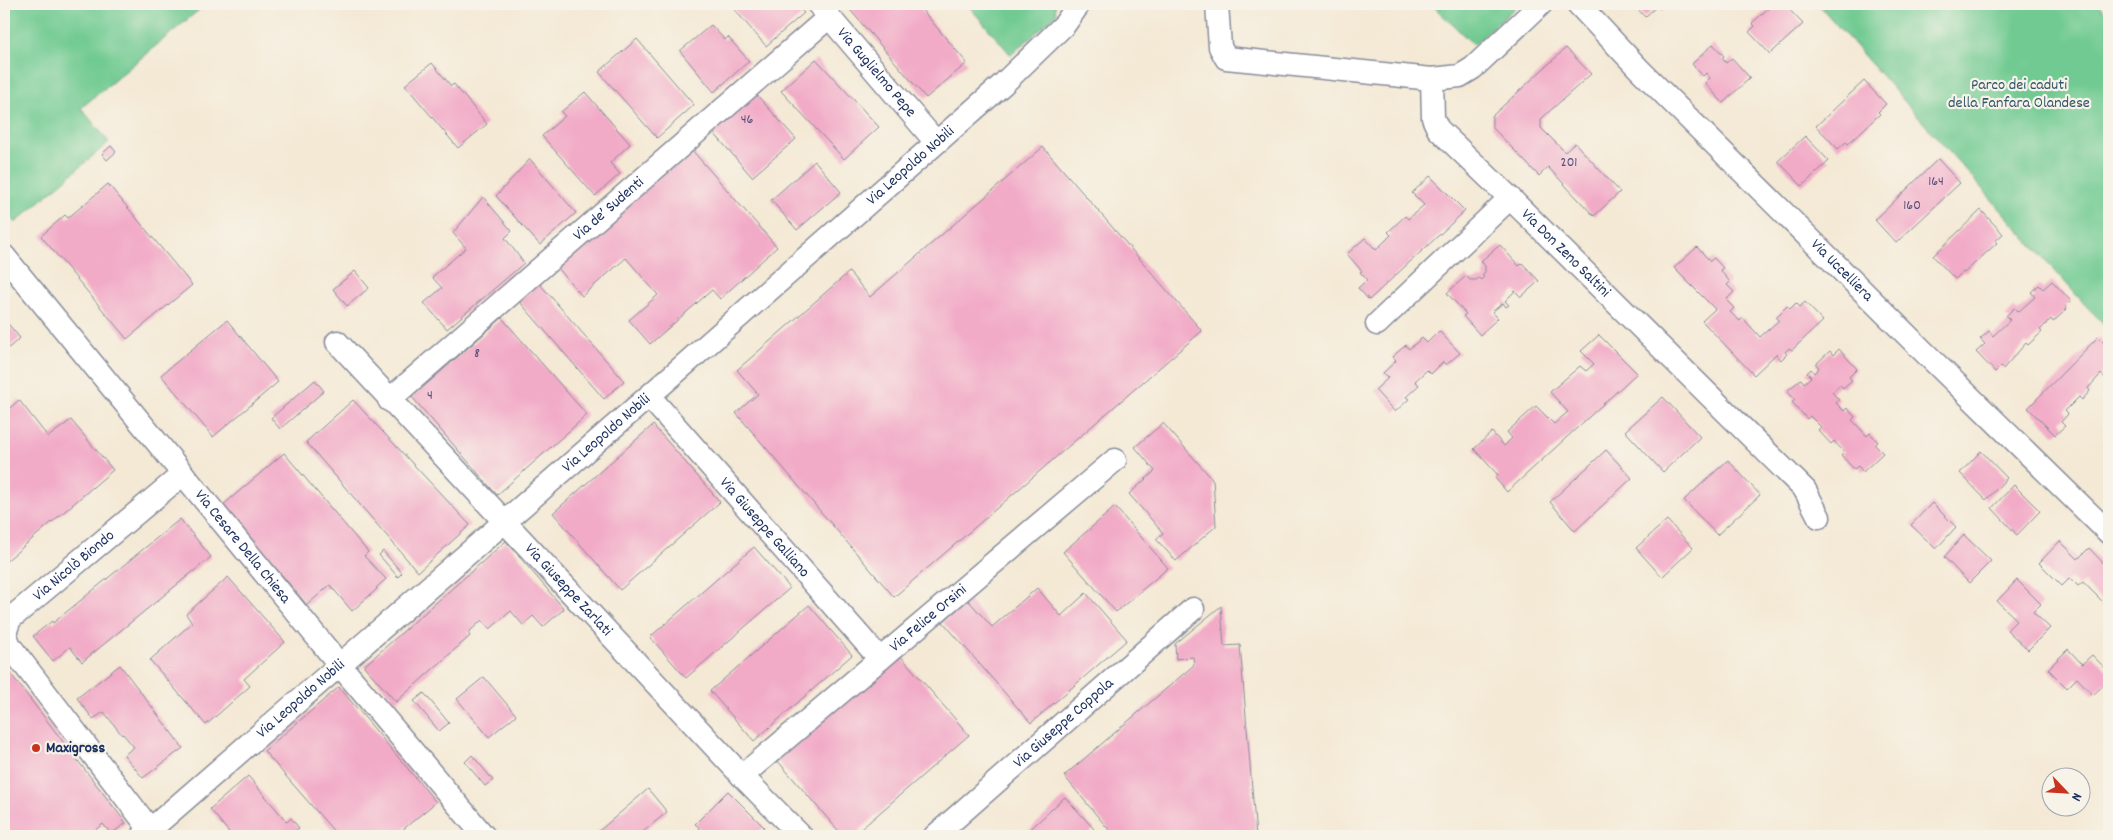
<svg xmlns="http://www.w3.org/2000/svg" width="2113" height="840" font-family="Dekko,sans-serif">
<rect width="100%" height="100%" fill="#f7f3e8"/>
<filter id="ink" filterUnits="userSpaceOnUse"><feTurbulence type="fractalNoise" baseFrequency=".02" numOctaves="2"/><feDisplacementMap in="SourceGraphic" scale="10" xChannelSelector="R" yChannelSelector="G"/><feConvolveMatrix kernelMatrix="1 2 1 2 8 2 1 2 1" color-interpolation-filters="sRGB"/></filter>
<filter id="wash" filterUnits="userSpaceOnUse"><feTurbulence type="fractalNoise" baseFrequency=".0096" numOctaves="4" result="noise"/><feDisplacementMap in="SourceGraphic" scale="20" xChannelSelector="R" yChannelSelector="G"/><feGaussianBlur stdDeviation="1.12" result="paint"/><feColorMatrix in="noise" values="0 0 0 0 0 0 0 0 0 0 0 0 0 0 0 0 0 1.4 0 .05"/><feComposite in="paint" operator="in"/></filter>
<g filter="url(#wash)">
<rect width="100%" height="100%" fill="#f4e9d5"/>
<g fill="#6fca91" stroke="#457c78">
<polygon points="4,4 206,4 81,108 109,142 15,223 4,210"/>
<polygon points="967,4 1055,4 1056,15 1011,55"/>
<polygon points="1431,4 1519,4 1474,45"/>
<polygon points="1818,4 2097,4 2109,17 2109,329 2088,308"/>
</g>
<g id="blocks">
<g fill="#f2abc7">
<polygon points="733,4 796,4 804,13 766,46 734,9 737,7"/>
<polygon points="845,4 917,4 967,63 926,98"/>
<polygon points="1633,4 1665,4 1660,9 1657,6 1645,17"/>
<polygon points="1773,4 1776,7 1784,4 1803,24 1770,54 1749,32 1755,26 1752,23"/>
<polygon points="711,25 725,40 728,37 749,61 714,92 680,51"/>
<polygon points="637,39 694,105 657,138 599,72"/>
<polygon points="1713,44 1724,56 1722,58 1726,63 1732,58 1750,78 1723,103 1705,83 1710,78 1706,73 1703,76 1692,64"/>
<polygon points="1566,48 1591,74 1541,119 1541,128 1565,152 1575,143 1620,192 1594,216 1548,167 1539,176 1492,127 1492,116"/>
<polygon points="816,59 879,127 844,159 781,91"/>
<polygon points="432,63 451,86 454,84 487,124 458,148 405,85"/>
<polygon points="1864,81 1886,104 1878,112 1880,114 1848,144 1846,142 1838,149 1816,126"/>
<polygon points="585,92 630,144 610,163 620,174 595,196 542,136 565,116 561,112"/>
<polygon points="756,94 796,139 752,177 713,132"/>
<polygon points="1805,136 1829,161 1802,186 1778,161"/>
<polygon points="111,146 116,152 107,160 102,154"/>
<polygon points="1043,147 1202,331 894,597 736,413 758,394 737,370 849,272 870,297"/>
<polygon points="691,149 777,247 720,299 712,290 650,344 629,320 658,295 626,258 582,296 557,267"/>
<polygon points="530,159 576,213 540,245 496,196"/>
<polygon points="1938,159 1960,183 1896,243 1875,220"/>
<polygon points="815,161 841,192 797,230 771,200"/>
<polygon points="1430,176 1465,211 1369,300 1358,288 1367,280 1360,272 1362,271 1347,254 1365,238 1376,250 1391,235 1388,232 1405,216 1408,219 1424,205 1412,193"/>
<polygon points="108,184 192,285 127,339 41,236 65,215 68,218"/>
<polygon points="483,197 512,231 505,238 524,263 447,329 424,303 442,288 432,277 466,248 453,233"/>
<polygon points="1981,210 2003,234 1995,241 1997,243 1964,273 1963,272 1955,279 1933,256"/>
<polygon points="1500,245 1519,266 1522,263 1539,281 1521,297 1515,291 1505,301 1509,305 1506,307 1503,303 1492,312 1498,318 1480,335 1463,316 1466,314 1447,293 1466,276 1470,280 1476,280 1479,278 1481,280 1484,277 1482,275 1485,272 1485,266 1481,261"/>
<polygon points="1697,247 1710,261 1714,258 1723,268 1720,270 1730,282 1727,285 1734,292 1726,300 1734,308 1730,312 1740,321 1743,318 1760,337 1779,320 1776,317 1787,306 1790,309 1796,303 1800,307 1805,302 1823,321 1792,350 1789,348 1785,352 1787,354 1781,360 1776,354 1754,375 1702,321 1715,309 1674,268"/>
<polygon points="355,271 369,288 347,306 333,289"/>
<polygon points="2052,281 2071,301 2065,307 2067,309 2053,322 2051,319 2040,330 2042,332 2028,345 2026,343 2003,369 2001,366 1995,372 1976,352 1985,344 1980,339 1989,331 1993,336 2010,320 2006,316 2014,308 2018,312 2035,297 2031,292 2039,285 2043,289"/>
<polygon points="539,283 624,381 604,399 519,301"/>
<polygon points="502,318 587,415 497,495 412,397"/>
<polygon points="4,319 20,338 4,352"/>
<polygon points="227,320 278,382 213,437 161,375"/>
<polygon points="1439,331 1460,353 1446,365 1443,362 1431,374 1427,370 1415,381 1419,385 1406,397 1409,399 1395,412 1375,390 1388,378 1383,373 1396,361 1392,357 1406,345 1409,349 1422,338 1427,343"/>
<polygon points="1599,335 1637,373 1507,492 1495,478 1498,475 1474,449 1492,432 1504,446 1512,438 1507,432 1536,406 1554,424 1563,416 1568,412 1550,392 1580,366 1586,371 1594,364 1581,351"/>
<polygon points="2098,337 2109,348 2109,374 2104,377 2101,374 2088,388 2090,391 2082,400 2079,397 2065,411 2068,414 2061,422 2065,426 2055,435 2028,408"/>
<polygon points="1839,349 1857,369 1849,377 1852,380 1843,388 1840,385 1832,392 1839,400 1836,403 1844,411 1847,408 1855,417 1852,420 1867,436 1870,433 1878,442 1875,445 1883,453 1863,472 1858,466 1854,469 1841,455 1844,452 1834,441 1831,444 1818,430 1821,427 1810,416 1807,419 1792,402 1795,400 1787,391 1801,379 1804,383 1811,377 1807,373 1811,369 1814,373 1819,368 1816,364 1830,351 1833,355"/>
<polygon points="315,380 324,391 280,429 271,418"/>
<polygon points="1663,397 1700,437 1663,472 1625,431"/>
<polygon points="19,400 48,437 71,420 113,470 4,563 4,413"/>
<polygon points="353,400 470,525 418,572 306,442"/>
<polygon points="1163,423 1213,480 1216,526 1176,561 1156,539 1163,533 1129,494 1155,471 1135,447"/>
<polygon points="653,425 720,502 620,590 553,513"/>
<polygon points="1606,450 1632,478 1575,531 1550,502"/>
<polygon points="1981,451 2007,478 1986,500 1960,473"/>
<polygon points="284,453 368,552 364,556 386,579 376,588 377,589 352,611 330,585 307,605 223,505"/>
<polygon points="1728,460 1760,495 1717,535 1684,500"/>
<polygon points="2014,485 2040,511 2017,535 1992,508"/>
<polygon points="1932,503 1956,527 1936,549 1911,525"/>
<polygon points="1115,507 1168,568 1116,612 1063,552"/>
<polygon points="180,519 211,557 82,662 70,647 53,661 33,636 52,621 53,623"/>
<polygon points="1667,520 1693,548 1662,577 1636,548"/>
<polygon points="1964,535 1991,561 1969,583 1944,557"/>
<polygon points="506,541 564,609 543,627 533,616 523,625 511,611 490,629 482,620 468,633 470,636 396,702 364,666"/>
<polygon points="2060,541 2078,559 2089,548 2109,569 2109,608 2083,582 2078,586 2070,578 2062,586 2039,563"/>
<polygon points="754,547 790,588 686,678 650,637"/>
<polygon points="383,551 402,573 398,577 379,555"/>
<polygon points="228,577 285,642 244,679 250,686 206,725 150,660 192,623 186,614"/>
<polygon points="2017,580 2041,604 2033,612 2050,628 2028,650 2007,630 2017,620 1997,601"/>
<polygon points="1037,588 1061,616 1086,593 1127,640 1031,723 943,622 968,600 992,627"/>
<polygon points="809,605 852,655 754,741 710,691"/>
<polygon points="1221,606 1224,646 1240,645 1256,836 1114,836 1064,776 1194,665 1193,657 1176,659 1175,644"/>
<polygon points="2068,649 2082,664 2092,655 2109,672 2109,680 2093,695 2077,678 2067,688 2048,669"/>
<polygon points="898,653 969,735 853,836 843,836 776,759"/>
<polygon points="120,665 183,748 143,778 124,755 134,747 123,734 122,735 104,712 93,719 77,698"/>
<polygon points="7,669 126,823 111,834 103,824 87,836 4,836 4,672"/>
<polygon points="484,677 516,715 489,737 457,699"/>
<polygon points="339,687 436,802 395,836 338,836 264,751"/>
<polygon points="424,693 449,723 439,731 414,701"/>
<polygon points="472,755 493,780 485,786 465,762"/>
<polygon points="248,776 287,822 291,818 299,828 295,831 299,836 232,836 210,809"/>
<polygon points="648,789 667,812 638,836 593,836"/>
<polygon points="728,791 764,827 755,836 692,836 700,828 695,824"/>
<polygon points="1065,797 1094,829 1086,836 1023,836"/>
</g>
</g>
</g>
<g filter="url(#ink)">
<use href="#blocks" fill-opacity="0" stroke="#888c9a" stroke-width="1"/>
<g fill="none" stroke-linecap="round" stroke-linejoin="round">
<defs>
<g id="minor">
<path id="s1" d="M818,4L935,141"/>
<polyline points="1217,4 1220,47 1226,58 1432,79"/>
<path id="s2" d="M1541,4L1473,68L1460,76L1432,79L1433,118L1438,129L1510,198L1805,490L1819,517"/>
<path id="s3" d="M1578,4L1639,69L1923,351L2109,533"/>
<path id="s4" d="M4,256L339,664L484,836"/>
<polyline points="1377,324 1510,198"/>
<path id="s5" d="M337,342L742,776L801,836"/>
<path id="s6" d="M649,396L880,659"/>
<path id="s7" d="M389,400L829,17"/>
<path id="s8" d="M742,776L1115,460"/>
<path id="s9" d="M143,836L649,396L1003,84L1065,24L1079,4"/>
<path id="s10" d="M155,836L10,646L5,633L10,619L183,474"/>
<path id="s11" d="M935,836L1193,609"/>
</g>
</defs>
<use href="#minor" stroke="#888c9a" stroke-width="25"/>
<use href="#minor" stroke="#fff" stroke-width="22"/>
</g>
</g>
<circle fill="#c8321e" stroke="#f7f3e8" stroke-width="2" cx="36" cy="748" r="5"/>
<g text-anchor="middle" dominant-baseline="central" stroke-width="4.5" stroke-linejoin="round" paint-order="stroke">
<g font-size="14" fill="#514e78">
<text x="747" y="120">46</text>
<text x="1569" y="163">201</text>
<text x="1936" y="182">164</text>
<text x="1912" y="206">160</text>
<text x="477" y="354">8</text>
<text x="430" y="396">4</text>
</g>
<g font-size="16" fill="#1b2f5e" stroke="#f7f3e8">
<text stroke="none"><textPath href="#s1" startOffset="90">Via Guglielmo Pepe</textPath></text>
<text stroke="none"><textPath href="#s9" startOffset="1019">Via Leopoldo Nobili</textPath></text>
<text stroke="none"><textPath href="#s7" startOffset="291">Via de’ Sudenti</textPath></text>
<text stroke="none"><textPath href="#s2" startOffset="366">Via Don Zeno Saltini</textPath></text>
<text stroke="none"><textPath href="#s3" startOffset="375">Via Uccelliera</textPath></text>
<text stroke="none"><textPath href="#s9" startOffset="614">Via Leopoldo Nobili</textPath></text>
<text stroke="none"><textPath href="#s6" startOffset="175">Via Giuseppe Galliano</textPath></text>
<text stroke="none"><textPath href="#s4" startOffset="376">Via Cesare Della Chiesa</textPath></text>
<text stroke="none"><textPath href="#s10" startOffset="351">Via Nicolò Biondo</textPath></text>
<text stroke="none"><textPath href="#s5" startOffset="339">Via Giuseppe Zarlati</textPath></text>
<text stroke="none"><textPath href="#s8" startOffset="244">Via Felice Orsini</textPath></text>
<text stroke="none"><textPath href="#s9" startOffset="209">Via Leopoldo Nobili</textPath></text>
<text stroke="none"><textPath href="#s11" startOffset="171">Via Giuseppe Coppola</textPath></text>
</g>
<g font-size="16" fill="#30566b" stroke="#f7f3e8">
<text x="2019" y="85">Parco dei caduti<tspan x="2019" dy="18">della Fanfara Olandese</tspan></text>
</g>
<g font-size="16" font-weight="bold" fill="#1b2f5e" stroke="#f7f3e8" text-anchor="start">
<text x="46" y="748">Maxigross</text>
</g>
</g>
<rect width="2113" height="840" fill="none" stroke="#f7f3e8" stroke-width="20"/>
<g transform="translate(2066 792) rotate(115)"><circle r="24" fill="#f7f3e8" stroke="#9fa5b1"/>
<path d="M0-4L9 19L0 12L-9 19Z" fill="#c8321e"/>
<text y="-8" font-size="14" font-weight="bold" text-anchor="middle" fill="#1b2f5e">N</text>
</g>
</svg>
